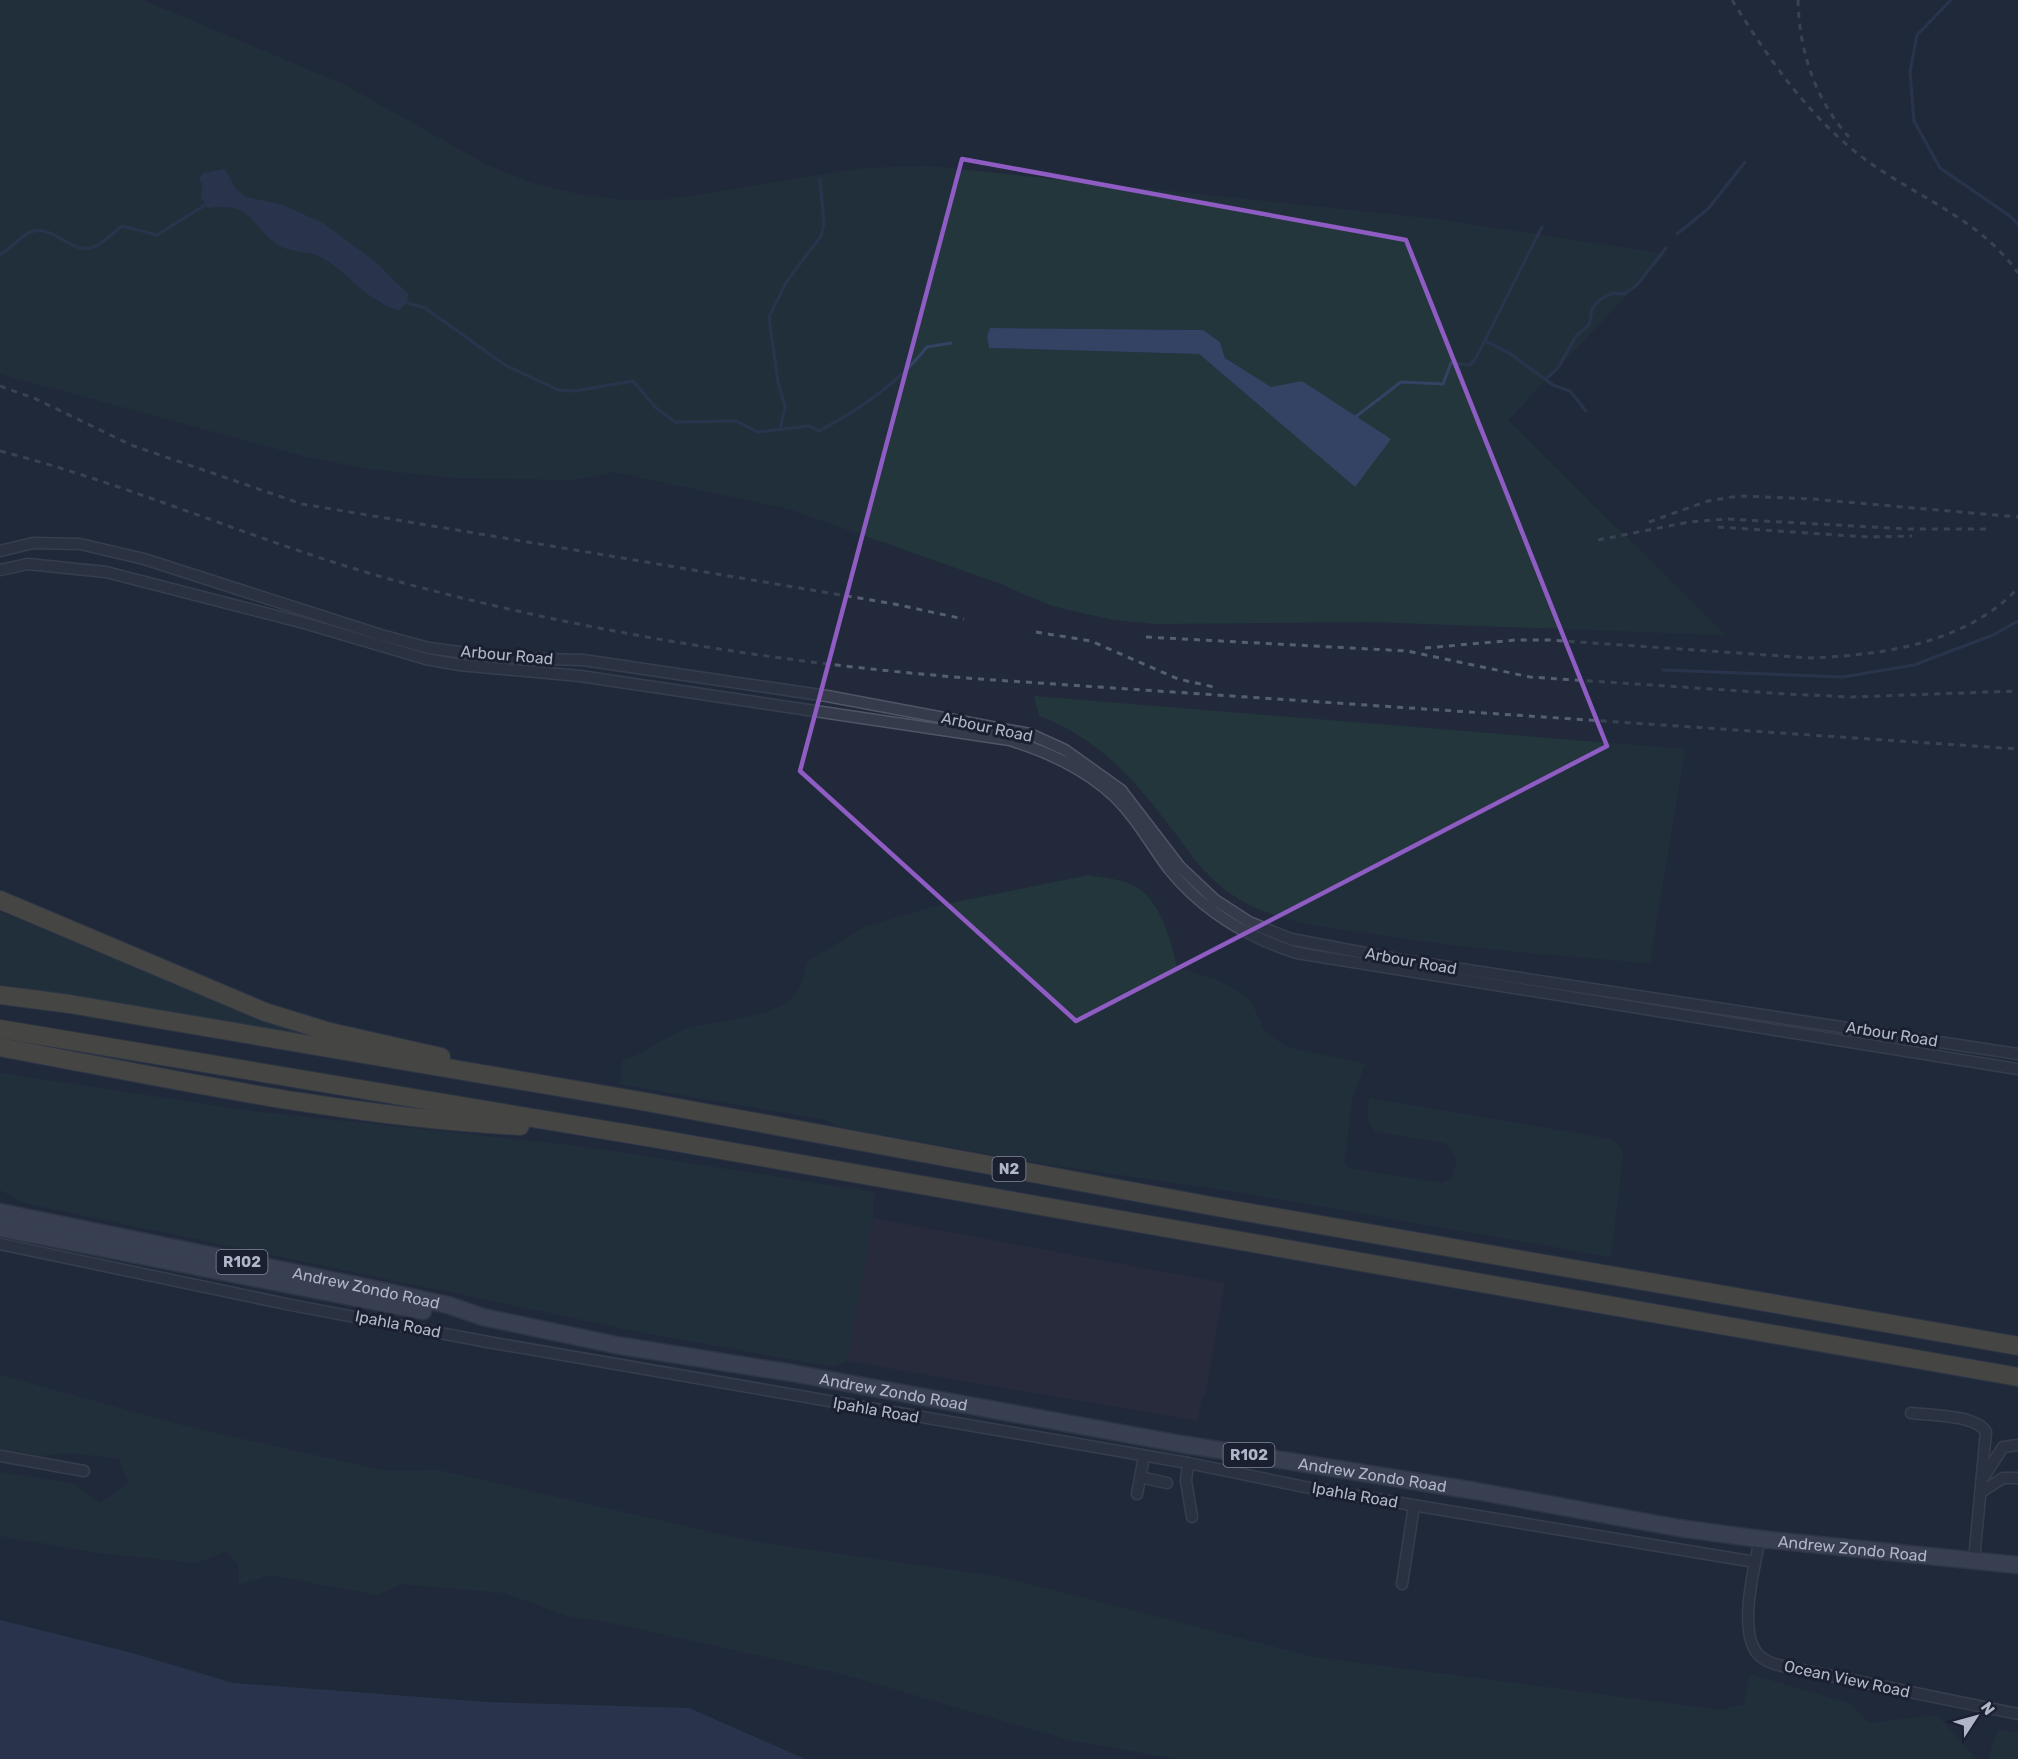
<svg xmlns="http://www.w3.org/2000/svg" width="2018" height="1759" font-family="Rubik,sans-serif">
<rect width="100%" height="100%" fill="#21293b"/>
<polygon fill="#312d3c" points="873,1218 1225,1283 1205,1396 1202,1396 1198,1421 847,1361"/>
<g fill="#23363c" fill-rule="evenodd">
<path d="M0,0H143L345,85L487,165L532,183L578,194L622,200H664L864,168L930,166L1436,219L1666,254L1508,420L1725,635L1371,622L1155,624L1113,620L1052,606L998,583L789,509L614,472L572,480L456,478L369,469L307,457L0,374ZM202,184L236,189L246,197L280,204L356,249L377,263L399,284L383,306L323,258L281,246L247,215L236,208L201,197ZM991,328L1203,330L1220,342L1225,358L1271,388L1302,381L1355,487L1199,354L990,348L987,336Z"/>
<path d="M1034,696L1685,749L1650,963C1559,956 1469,949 1379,935C1323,926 1263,923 1218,884C1199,868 1186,847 1171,828C1132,777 1100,740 1039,716Z"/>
<path d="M1089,875C1103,878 1123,879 1135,886C1161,901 1171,940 1177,967L1220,981L1250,999L1265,1032L1287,1047L1365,1064L1353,1096L1344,1161L1349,1168L1442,1183L1452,1178C1458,1163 1458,1152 1444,1143L1376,1132C1366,1120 1367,1113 1369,1098L1610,1139L1618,1144L1623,1154L1611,1257L1238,1192L1052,1165L839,1127L826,1120L620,1084L623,1060C644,1055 661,1039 681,1031C716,1017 778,1023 799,989C803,981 805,971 807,962L864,927L936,906Z"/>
<polygon points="0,912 318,1041 0,984"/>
<polygon points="0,1073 251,1111 579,1146 874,1192 873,1218 847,1361 834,1367 645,1333 24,1203 0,1190"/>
<polygon points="0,1375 185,1426 386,1471 438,1470 755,1542 1001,1577 1314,1657 1721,1710 1744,1704 1750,1674 1851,1704 1868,1723 1937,1715 1976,1759 1177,1759 1069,1740 842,1674 607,1622 567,1616 505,1593 401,1584 378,1595 269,1575 239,1585 238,1564 225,1552 196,1563 100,1553 0,1536 0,1472 74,1484 99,1503 129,1484 119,1459 73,1453 27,1457 0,1450"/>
<polygon points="1998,1729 2018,1733 2018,1759 1988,1759"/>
</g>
<g fill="#344263">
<path d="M225,169L236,189L246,197L280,204L323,223L377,263L408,294L407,303L399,310C369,303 350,275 324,259C312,251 293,253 280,246C250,227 253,201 208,208L201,197L202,184L199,178L204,173Z"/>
<polygon points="990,328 1203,330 1220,342 1225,358 1271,387 1302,381 1391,439 1355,487 1199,354 989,348 987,336"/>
<polygon points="0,1620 132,1653 233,1683 486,1702 689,1708 805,1759 0,1759"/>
</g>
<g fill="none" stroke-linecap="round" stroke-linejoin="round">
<g stroke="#344263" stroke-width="3">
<polyline points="1951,0 1917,35 1910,72 1914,121 1940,168 2010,216 2018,224"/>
<polyline points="1677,234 1708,209 1745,162"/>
<path d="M0,254C13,249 20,234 34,231C56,226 72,257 96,246C105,241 114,232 122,226L157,235L207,204"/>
<path d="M405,302L425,308L505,365L558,390L575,391L633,381L656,408L675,422L736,421L758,432L809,426L819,431C859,410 899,382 927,347L951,343"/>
<polyline points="1486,341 1509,353 1553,385 1570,391 1586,411"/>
<polyline points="1546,379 1558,368 1576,336 1589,325 1592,309 1599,300 1613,293 1624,294 1637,285 1666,248"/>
<polyline points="1354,418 1401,382 1443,384 1451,363 1470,365 1476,358 1542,227"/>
<polyline points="780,430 785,407 778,382 769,317 787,281 821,236 824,223 820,180"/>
<polyline points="1663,670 1843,677 1914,665 1993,635 2018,621"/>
</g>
<defs>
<g id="minor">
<polyline points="0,551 33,543 80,544 144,559 381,635 429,648 505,658 583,660 827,696 1030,734 1065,750 1121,790 1180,867 1215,900 1249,922 1291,939 1402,960 2018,1054"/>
<path d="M0,570L28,564L106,572L304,623L426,659L459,665L580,676L1010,740C1047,752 1084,768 1114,796C1136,817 1151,845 1169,869C1203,911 1246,937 1297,953L2018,1069"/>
<polyline points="0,1244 291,1305 488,1342 1188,1463 1310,1488 1755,1562"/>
<path d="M1911,1413C1930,1415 1976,1415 1986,1432L1974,1560"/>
<polyline points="0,1456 84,1471"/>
<polyline points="1188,1463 1186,1481 1192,1517"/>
<polyline points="1985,1475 2003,1447 2018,1445"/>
<polyline points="1140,1477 1167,1483"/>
<polyline points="1981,1492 2003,1478 2018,1478"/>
<polyline points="1137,1494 1144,1457"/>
<path d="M1760,1539C1754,1568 1736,1637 1761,1657C1770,1664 1781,1666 1792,1668L2018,1714"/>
<polyline points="1402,1584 1414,1506"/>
</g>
<g id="primary">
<path id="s1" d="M0,1212L365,1287L448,1305L483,1317L616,1345L792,1373L1181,1444L1476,1491L1679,1528L1760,1539L2018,1565"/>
<polyline points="0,1228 423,1311"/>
</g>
<g id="motorway">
<polyline points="0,900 265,1012 330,1032 441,1057"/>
<polyline points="0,995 70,1004 641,1101 1217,1207 2018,1346"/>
<polyline points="0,1029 653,1138 2018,1377"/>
<path d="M0,1047C172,1079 344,1117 520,1126"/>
</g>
</defs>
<use href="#minor" stroke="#505666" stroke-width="13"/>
<use href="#primary" stroke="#3e4454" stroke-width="19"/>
<use href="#motorway" stroke="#3d4353" stroke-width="20"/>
<use href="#minor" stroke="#353b4b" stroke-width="10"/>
<use href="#primary" stroke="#525a6b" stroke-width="16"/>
<use href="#motorway" stroke="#716951" stroke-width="18"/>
<g stroke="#565f72" stroke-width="3" stroke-dasharray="6 6" stroke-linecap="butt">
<path d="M1732,0C1769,59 1809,118 1866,160C1918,198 1980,219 2018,273"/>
<path d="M1798,0C1799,50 1815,100 1849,137"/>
<polyline points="0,386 36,399 131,445 302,504 889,603 964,619"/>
<path d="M0,451C136,486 264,545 400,582C589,633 785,664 980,679L2018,749"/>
<polyline points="1649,522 1708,501 1739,496 1812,499 2018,517"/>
<polyline points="1718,527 1868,537 1912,536"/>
<polyline points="1598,540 1689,522 1727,519 1908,529 1989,529"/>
<polyline points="1036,632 1091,641 1178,679 1214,687"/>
<polyline points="1146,637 1407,651 1530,677 1787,694 1851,697 2018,691"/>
<path d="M1425,648L1516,640H1549L1811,658C1883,655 1967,643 2018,588"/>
</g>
</g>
<path d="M0 0H2018V1759H0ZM962,159L1406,240L1607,746L1076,1021L800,771Z" fill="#21293b" fill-opacity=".55" fill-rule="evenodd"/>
<path fill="none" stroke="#8e5cc2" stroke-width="4.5" stroke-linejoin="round" d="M962,159L1406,240L1607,746L1076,1021L800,771Z"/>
<g text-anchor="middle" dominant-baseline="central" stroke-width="6" stroke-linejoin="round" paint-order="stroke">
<g fill="#1a2030" stroke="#83899a" stroke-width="1.5">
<rect x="992.5" y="1157" width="33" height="24" rx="4.5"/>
<rect x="216.5" y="1250" width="51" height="24" rx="4.5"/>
<rect x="1223.5" y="1443" width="51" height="24" rx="4.5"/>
</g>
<g font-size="15" font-weight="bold" fill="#b0b6c7">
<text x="1009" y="1169">N2</text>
<text x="242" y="1262">R102</text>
<text x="1249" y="1455">R102</text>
</g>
<g font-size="16" fill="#b0b6c7" stroke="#1a2030">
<text transform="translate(507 655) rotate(5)">Arbour Road</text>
<text transform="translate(987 727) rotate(12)">Arbour Road</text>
<text transform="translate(1411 961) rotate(10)">Arbour Road</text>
<text transform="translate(1892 1034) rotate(9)">Arbour Road</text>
<text stroke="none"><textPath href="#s1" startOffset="374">Andrew Zondo Road</textPath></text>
<text transform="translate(398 1324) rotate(11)">Ipahla Road</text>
<text stroke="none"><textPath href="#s1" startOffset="912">Andrew Zondo Road</textPath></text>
<text transform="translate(876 1410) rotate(10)">Ipahla Road</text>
<text stroke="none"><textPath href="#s1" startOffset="1398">Andrew Zondo Road</textPath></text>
<text transform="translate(1355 1495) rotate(10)">Ipahla Road</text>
<text stroke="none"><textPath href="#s1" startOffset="1884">Andrew Zondo Road</textPath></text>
<text transform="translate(1847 1679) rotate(12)">Ocean View Road</text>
</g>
</g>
<g transform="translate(1976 1717) rotate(54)" stroke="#1a2030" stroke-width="4.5" paint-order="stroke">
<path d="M0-4.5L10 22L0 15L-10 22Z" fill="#b0b6c7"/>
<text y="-9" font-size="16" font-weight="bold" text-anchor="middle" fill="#b0b6c7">N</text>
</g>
</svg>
